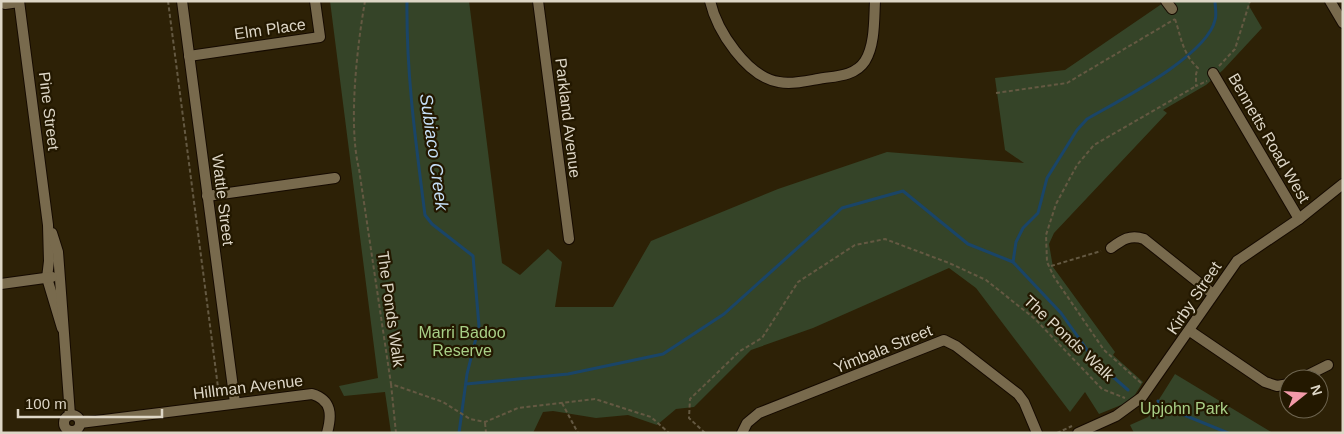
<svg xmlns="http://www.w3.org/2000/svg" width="1344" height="434" font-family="Helvetica,sans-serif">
<rect width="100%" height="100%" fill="#2d2106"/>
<g fill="#354428">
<polygon points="330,1 469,1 502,263 520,275 548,249 562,262 555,307 613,307 651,241 778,189 887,152 1024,163 1005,150 995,78 1065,70 1166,1 1251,1 1249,6 1262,28 1223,70 1206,85 1163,110 1167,113 1054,233 1049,244 1053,267 1115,352 1113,355 1143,382 1131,401 1099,414 1085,392 1070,412 976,288 949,268 813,328 751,350 694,407 676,409 657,425 628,415 596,418 553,411 543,412 533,433 391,433 385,392 344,396 339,386 378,378"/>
<polygon points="1175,374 1273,433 1134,433 1130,425 1148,417"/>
</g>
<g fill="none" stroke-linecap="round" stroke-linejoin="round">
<g stroke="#1a4568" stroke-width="3">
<path d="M407,1C406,73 416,144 425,215L432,224L473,256L479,326L467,374L459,433"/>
<polyline points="1013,262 1061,313 1095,361 1128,390"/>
<path d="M466,384L568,374L663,354L724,314L842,208L903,191L968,244L1013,262L1016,242L1023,228L1038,213L1047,178L1077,130L1087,119C1118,101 1207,56 1215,20C1217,15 1215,7 1215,1"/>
<polyline points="1158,401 1162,406 1228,433"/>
<polyline points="1162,406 1163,416"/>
</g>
<defs>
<g id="minor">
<polyline points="19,1 48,225 49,261 47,278 62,328"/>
<polyline points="182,1 235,403"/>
<polyline points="538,1 569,239"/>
<path d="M710,1C717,31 747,77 779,82C793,85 810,80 824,78C839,76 856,75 865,61C875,45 874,20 875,1"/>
<polyline points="1166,1 1172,9"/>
<polyline points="1330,1 1343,23"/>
<polyline points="5,4 19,2"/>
<polyline points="189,56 320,37 315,1"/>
<polyline points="1213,73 1299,219"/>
<polyline points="207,196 335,178"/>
<polyline points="52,233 58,252 70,415"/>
<path d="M1111,248C1122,240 1130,234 1144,239L1213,294"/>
<polyline points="1,284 52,277"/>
<polyline points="1190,331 1265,382 1277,386 1289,384"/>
<polyline points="1300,379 1328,365"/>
<circle cx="72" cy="423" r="8"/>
<path d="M80,423L312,394C332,400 332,415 327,433"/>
<polyline points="742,433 747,423 759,413 944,340 956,346 1018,394 1024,402 1037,433"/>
<polyline points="1078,433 1116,416 1142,397 1237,261 1299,219 1343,184"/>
</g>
</defs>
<use href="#minor" stroke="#150a00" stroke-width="12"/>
<g stroke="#645942" stroke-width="2" stroke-dasharray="4 2.5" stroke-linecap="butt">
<polyline points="168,1 219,395"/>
<path d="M365,1C357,47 348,125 359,169L391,384L443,402L470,419L485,422L518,408L595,399L651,417L669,433"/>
<path d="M1175,19C1181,37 1183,55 1198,68L1196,74V86L1207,81"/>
<polyline points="1219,66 1235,49 1250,1"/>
<polyline points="996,93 1067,83 1175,19"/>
<polyline points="1051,266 1101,251"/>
<polyline points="1141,383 1104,350 1054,277 1047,262 1046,235 1056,204 1077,165 1094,145 1196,86"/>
<polyline points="391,384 396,433"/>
<polyline points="562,403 578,433"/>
<polyline points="485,423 486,433"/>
<polyline points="705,433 689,418 690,399 740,351 762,338 798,282 855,245 885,239 949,263 986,280 1035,319 1102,389 1125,398"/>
<polyline points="1057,433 1072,426"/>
</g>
<use href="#minor" stroke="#786a4d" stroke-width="10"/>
</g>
<g text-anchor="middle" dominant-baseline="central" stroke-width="4.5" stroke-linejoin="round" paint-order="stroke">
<g font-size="16" fill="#ddd6c6" stroke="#231800">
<text transform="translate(270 29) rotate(-8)">Elm Place</text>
<text transform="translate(49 111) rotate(83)">Pine Street</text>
<text transform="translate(568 118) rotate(83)">Parkland Avenue</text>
<text transform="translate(1269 138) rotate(60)">Bennetts Road West</text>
<text transform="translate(223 200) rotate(83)">Wattle Street</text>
<text transform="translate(1194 298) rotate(-56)">Kirby Street</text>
<text transform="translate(391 309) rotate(82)">The Ponds Walk</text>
<text transform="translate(1069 338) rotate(43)">The Ponds Walk</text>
<text transform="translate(883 349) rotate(-22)">Yimbala Street</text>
<text transform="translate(248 387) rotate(-7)">Hillman Avenue</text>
</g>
<g font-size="16" fill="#a9d087" stroke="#231800">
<text x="462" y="332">Marri Badoo<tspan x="462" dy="18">Reserve</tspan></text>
<text x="1184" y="408">Upjohn Park</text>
</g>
<g font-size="18" font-style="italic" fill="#c5def6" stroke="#231800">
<text transform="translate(434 152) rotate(82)">Subiaco Creek</text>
</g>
</g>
<rect width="1344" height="434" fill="none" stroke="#ddd6c6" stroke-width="5"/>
<g transform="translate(1304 394) rotate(73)"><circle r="24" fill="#231800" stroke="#6d644f"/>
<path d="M0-4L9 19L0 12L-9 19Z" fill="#f39aa9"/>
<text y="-8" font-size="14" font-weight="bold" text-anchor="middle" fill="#ddd6c6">N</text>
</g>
<path d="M18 409v8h144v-8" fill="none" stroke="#ddd6c6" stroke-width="2.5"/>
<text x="25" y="409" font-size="15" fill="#ddd6c6" stroke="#231800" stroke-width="4" paint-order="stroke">100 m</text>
</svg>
